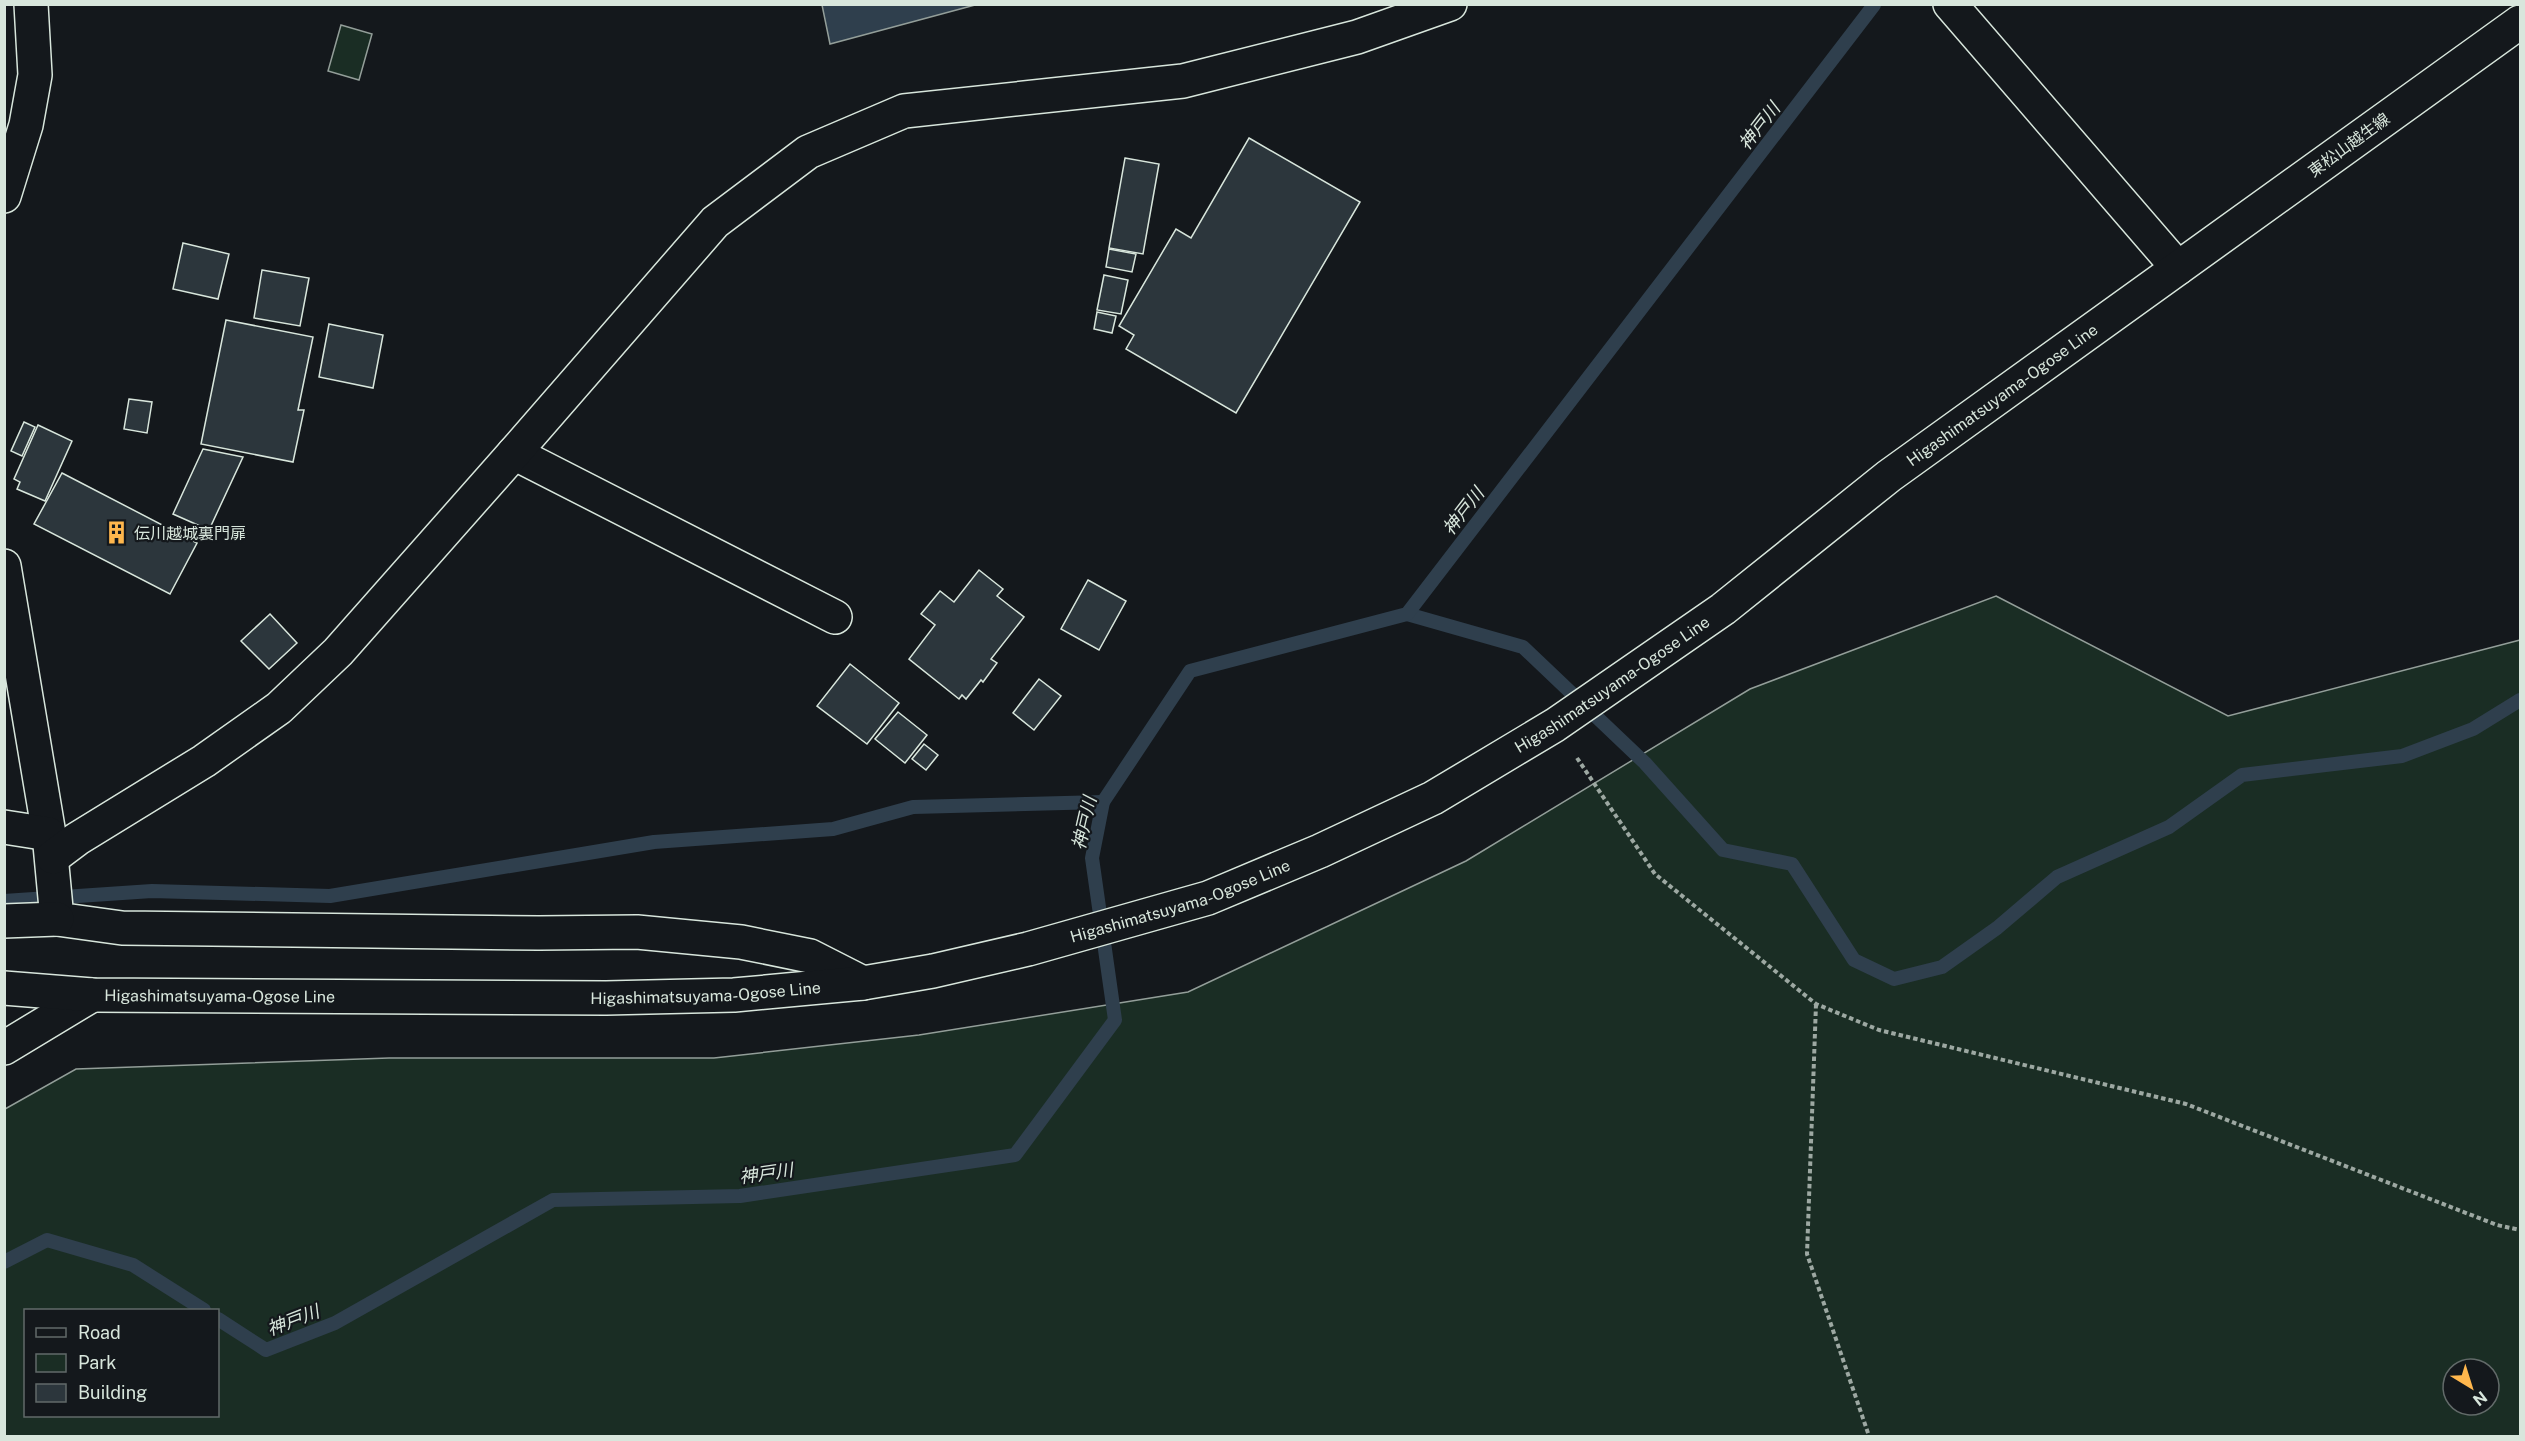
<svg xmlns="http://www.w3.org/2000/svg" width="2525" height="1441" font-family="'Public Sans','Noto Sans JP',sans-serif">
<rect width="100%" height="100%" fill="#14181c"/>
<g fill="#1a2d24" stroke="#939e99" stroke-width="1.5" fill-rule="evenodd">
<polygon points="341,25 372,34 359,80 328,71"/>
<path d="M1996,596L2228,716L2520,640V1436H5V1109L76,1069L389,1058H714L919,1035L1188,992L1466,861L1750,689ZM26,1310H218V1416H26ZM2453,1369H2489V1405H2453Z"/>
</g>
<polygon fill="#2f3f4d" stroke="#939e99" stroke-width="1.5" points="822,5 822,4 975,5 830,44"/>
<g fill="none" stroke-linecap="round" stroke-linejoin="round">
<g stroke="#2f3f4d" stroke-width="14">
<polyline points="1407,614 1523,647 1645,763 1723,850 1792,864 1854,960 1894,979 1942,967 1997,928 2057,877 2169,827 2242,775 2402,756 2473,729 2520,700"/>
<polyline points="4,901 152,891 330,896 654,842 833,829 913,807 1103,802"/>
<polyline points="4,1262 47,1240 133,1265 204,1310"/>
<polyline points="218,1319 266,1350 335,1323 553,1200 740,1196 1015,1155 1115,1020 1092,858 1103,802 1190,671 1407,614 1874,5"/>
</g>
</g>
<g fill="#2c363c" stroke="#d8e6dc" stroke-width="1.5">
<polygon points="1249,138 1360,202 1236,413 1126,349 1134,335 1119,326 1176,229 1191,238"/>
<polygon points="1125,158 1159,164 1143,254 1109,248"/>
<polygon points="183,243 229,254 218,299 173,289"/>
<polygon points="1109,249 1136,254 1132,272 1106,267"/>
<polygon points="262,270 309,278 300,326 254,318"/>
<polygon points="1104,275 1128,280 1121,314 1097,310"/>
<polygon points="1097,312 1116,316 1112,333 1094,329"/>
<polygon points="226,320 313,337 298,410 304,410 293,462 201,444"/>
<polygon points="329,324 383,335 373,388 319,377"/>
<polygon points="129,399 152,402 147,433 124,429"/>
<polygon points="24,422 35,427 22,456 11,451"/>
<polygon points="38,425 72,441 45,501 17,489 20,482 14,479"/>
<polygon points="203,449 243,457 209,530 173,514"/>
<polygon points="62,473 197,543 170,594 34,524"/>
<polygon points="979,570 1003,589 997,596 1024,617 991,659 997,663 983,682 981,680 966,699 962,695 959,699 909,659 935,625 921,614 940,591 954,602"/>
<polygon points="1088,580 1126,601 1099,650 1061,629"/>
<polygon points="270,614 297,643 269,669 241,641"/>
<polygon points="850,664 899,703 867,744 817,706"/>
<polygon points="1039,679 1061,696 1034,730 1013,713"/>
<polygon points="898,712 927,735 905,763 875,739"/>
<polygon points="924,744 938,755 926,770 912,759"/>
</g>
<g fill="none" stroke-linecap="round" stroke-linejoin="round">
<defs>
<g id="minor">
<polyline points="1950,4 2178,268"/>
<polyline points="4,196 26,125 35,75 31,4"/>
<polyline points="514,453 835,617"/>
<polyline points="4,566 49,834 57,919 122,928 539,933 637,932 741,942 810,956 863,983"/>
<polyline points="4,827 49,834"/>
<polyline points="53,857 77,839 204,761 279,708 338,652 514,453 715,222 808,152 904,111 1183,81 1357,37 1450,4"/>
<polyline points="4,921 57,919"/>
<polyline points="4,1048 92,995"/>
</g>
<g id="major">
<path id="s1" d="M4,988L92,995L606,998L734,995L863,983L933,971L1028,949L1208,898L1320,851L1433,798L1555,725L1723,609L1889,476L2520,22"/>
</g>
</defs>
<use href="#minor" stroke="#d8e6dc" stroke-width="36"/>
<use href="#major" stroke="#d8e6dc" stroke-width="36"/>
<g stroke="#9da8a2" stroke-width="4" stroke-dasharray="4.5 3" stroke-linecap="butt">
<polyline points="1577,758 1655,874 1816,1004 1879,1030 2186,1104 2497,1225 2520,1230"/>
<polyline points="1816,1004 1807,1254 1869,1436"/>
</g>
<use href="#minor" stroke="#14181c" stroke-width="33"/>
<use href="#major" stroke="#14181c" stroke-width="33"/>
</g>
<defs>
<symbol id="building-bare" viewBox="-9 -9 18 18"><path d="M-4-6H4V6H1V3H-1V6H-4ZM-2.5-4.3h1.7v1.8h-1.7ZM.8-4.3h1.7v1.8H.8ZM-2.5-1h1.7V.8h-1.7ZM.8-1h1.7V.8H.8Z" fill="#ffb74d" stroke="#14181c" stroke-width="2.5" paint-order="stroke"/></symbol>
</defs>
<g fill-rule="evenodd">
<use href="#building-bare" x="100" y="516" width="33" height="33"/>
</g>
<g text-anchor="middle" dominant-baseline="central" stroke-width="4.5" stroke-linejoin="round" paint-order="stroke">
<g font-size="16" fill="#d8e6dc" stroke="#14181c">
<text transform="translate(2349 145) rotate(-36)">東松山越生線</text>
<text stroke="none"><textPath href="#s1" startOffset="2160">Higashimatsuyama-Ogose Line</textPath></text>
<text stroke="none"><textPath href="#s1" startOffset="1674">Higashimatsuyama-Ogose Line</textPath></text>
<text stroke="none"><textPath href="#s1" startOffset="1188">Higashimatsuyama-Ogose Line</textPath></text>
<text stroke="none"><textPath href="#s1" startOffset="702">Higashimatsuyama-Ogose Line</textPath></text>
<text stroke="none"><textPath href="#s1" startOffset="216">Higashimatsuyama-Ogose Line</textPath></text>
</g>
<g font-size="16" fill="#d8e6dc" stroke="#14181c" text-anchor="start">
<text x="134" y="533">伝川越城裏門扉</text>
</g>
<g font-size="18" font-style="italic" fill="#d8e6dc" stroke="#14181c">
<text transform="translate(1759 126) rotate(-52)">神戸川</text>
<text transform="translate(1463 511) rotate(-52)">神戸川</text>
<text transform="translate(1084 823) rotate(-77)">神戸川</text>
<text transform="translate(766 1173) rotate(-8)">神戸川</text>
<text transform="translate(293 1320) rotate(-21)">神戸川</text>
</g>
</g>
<rect width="2525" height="1441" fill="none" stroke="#d8e6dc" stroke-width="12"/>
<rect x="24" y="1309" width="195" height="108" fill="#14181c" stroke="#626a69" stroke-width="1.5"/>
<rect x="36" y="1328" width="30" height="9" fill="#14181c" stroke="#626a69" stroke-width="1.5"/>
<text x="78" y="1339" font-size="18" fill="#d8e6dc">Road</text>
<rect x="36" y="1354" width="30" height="18" fill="#1a2d24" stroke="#626a69" stroke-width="1.5"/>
<text x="78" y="1369" font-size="18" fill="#d8e6dc">Park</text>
<rect x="36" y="1384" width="30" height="18" fill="#2c363c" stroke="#626a69" stroke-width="1.5"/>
<text x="78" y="1399" font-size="18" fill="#d8e6dc">Building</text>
<g transform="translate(2471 1387) rotate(142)"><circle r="28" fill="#14181c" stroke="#626a69" stroke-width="1.5"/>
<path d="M0-4.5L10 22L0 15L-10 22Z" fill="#ffb74d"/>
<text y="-9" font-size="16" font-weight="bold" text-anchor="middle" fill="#d8e6dc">N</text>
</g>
</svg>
